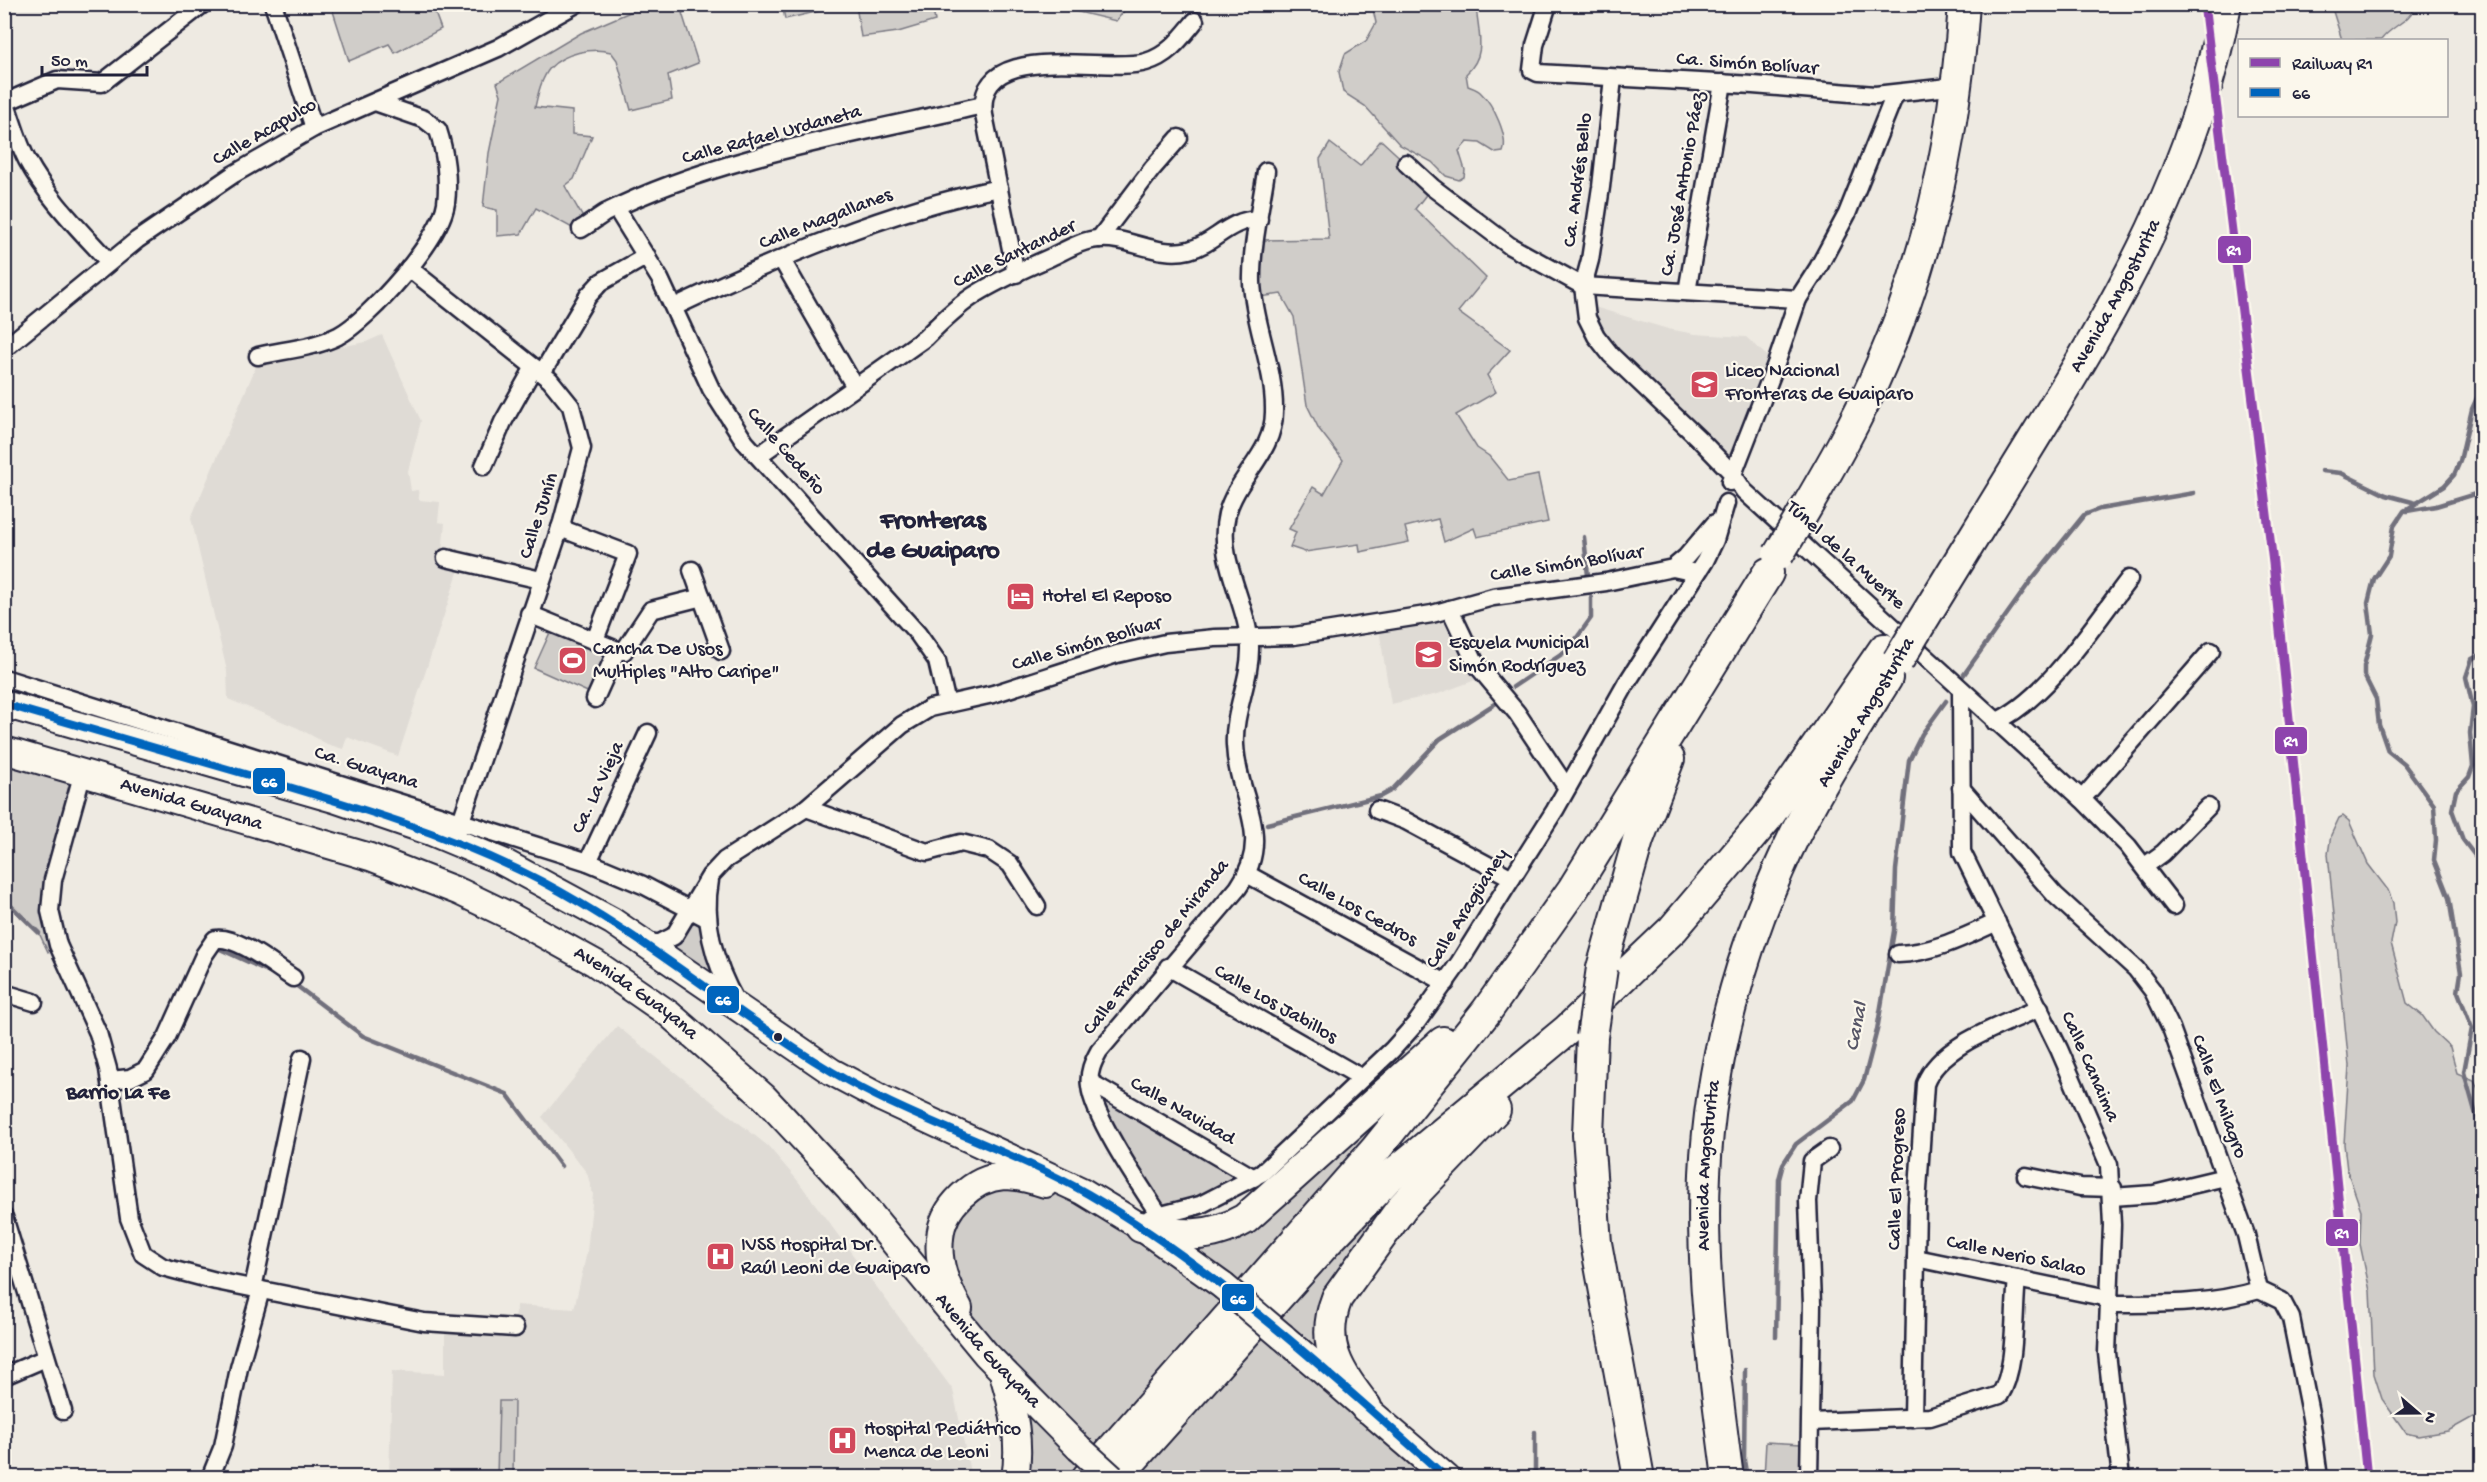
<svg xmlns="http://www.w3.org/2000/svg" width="2487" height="1482" font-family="'Gochi Hand',sans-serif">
<rect width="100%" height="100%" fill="#eeeae2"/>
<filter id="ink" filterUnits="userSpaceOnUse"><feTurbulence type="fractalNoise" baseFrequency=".0167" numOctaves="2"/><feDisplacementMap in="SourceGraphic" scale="12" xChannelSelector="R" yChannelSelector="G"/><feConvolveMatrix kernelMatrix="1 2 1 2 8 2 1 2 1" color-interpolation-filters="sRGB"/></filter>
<g filter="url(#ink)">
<g fill="#dfdbd5">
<polygon points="1584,304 1668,329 1695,334 1746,337 1776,364 1732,473 1632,377"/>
<polygon points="382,335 421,421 408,471 411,491 418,490 419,500 440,502 438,522 445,523 441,563 460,566 398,756 347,737 343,749 327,744 298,728 228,699 227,671 191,518 258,362 366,342"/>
<polygon points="1450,609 1486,676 1438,694 1391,704 1378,623"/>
<polygon points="617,1026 768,1146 798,1181 953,1390 971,1477 389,1478 392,1371 445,1374 445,1325 515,1327 516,1305 574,1309 587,1252 593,1194 587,1173 542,1117"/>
</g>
<g fill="#d0cdc9" stroke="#797882" stroke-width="1.5">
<polygon points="782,4 846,4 846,5 785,19"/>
<polygon points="331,5 432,5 441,29 395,53 389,44 349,61"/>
<path d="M641,5H699L682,13L698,63L668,75L672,100L631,110L617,60L611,52C592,47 564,53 550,68C541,79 538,94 535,107L572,111V134L592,136L574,179L565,186L586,223L574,229L536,208L521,234L497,236V210L483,207L489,153L501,95L497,83L581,33L630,12Z"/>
<polygon points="856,5 932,5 935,21 898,32 861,37"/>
<polygon points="1067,5 1067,4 1129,5 1116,21 1066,9"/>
<path d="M1372,5H1476C1478,33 1488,54 1466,74L1468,86C1473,88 1478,89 1481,93C1493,104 1509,137 1503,152L1496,153L1480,143L1467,142L1459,151L1465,170L1464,177L1459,180L1446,176L1432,162L1400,145L1365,106L1343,92L1339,72L1345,54L1366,41L1376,23Z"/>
<path d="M2331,5L2416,4V5C2410,22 2392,25 2381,40H2342Z"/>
<polygon points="1381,140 1432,187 1415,209 1486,278 1458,312 1510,350 1487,375 1496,392 1456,415 1477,448 1489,456 1509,481 1538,475 1548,522 1477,537 1474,528 1444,542 1438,519 1405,527 1409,542 1360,552 1359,544 1305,552 1290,547 1296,532 1289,529 1313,487 1324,494 1343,460 1319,429 1307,405 1294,317 1281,294 1254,298 1256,240 1329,239 1320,159 1330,143 1360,166"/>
<polygon points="552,628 609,654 592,694 534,668"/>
<polygon points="4,750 83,772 53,880 58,945 48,952 39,933 5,899"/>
<polygon points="2343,816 2349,821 2368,864 2388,890 2393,903 2395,923 2391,943 2407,1003 2422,1015 2434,1032 2450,1047 2457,1073 2474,1080 2482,1097 2482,1415 2473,1417 2448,1431 2418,1436 2406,1433 2382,1399 2374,1374 2370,1291 2360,1244 2361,1210 2347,1170 2344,1144 2349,1066 2328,854 2331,835 2339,818"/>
<polygon points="709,897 731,990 652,944"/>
<polygon points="1463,1023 1087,1477 1015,1478 1014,1412 961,1311 940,1238 993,1178 1215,1233"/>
<polygon points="1090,1087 1254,1178 1160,1216"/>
<polygon points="1480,1124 1343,1304 1343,1366 1447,1477 1116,1478 1327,1242"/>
<polygon points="499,1401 514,1401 513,1477 497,1477"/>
<polygon points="1766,1442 1801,1444 1799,1477 1764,1477"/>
</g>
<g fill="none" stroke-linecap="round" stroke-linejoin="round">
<g stroke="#716f7c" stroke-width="4.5">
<polyline points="2482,394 2477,398 2472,409 2460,461 2454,475 2444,486 2404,511 2394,526 2389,556 2374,579 2368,603 2372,634 2364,666 2364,675 2376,699 2379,725 2388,751 2404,764 2434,805 2436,840 2434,860 2449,898 2461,973 2458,992 2472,1028 2464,1072 2478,1122 2482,1129"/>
<polyline points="2322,471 2341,473 2386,495 2416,503"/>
<polyline points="2407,511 2436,506 2482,492"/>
<polyline points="1584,537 1588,576"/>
<polyline points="2482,654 2472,659 2466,677 2473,707 2470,733 2473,766 2469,777 2456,791 2452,810 2463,840 2482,865"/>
<polyline points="1960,680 2032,579 2084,515 2100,509 2194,493"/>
<polyline points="1513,687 1568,650 1591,618 1591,598"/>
<polyline points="1267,824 1381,796 1392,790 1440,739 1496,703"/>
<polyline points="4,899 39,933"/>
<polyline points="220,949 272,973"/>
<polyline points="293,983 363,1036 507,1094 561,1166"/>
<polyline points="1776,1337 1779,1179 1783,1164 1796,1144 1853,1101 1864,1080 1877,1030 1894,931 1896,870 1909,760 1922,734 1946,701"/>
<polyline points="1745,1370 1744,1460 1747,1478"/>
<polyline points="1535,1432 1535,1478"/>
</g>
<defs>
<g id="street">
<polyline points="273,4 314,128"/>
<polyline points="1548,4 1535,45 1532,70 1538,73 1753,85 1875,95 1958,86"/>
<polyline points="1613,78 1601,187 1590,260 1583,286 1587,318 1596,336 1611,355 1701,441 1732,473 1744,491 2082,799 2128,846 2174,906"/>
<path d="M4,99C12,119 17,141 27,160C48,199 80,230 109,262"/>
<polyline points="6,102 57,80 102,83 203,4"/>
<polyline points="1406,163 1432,187 1510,246 1583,286 1798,299"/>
<polyline points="616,208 660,279 711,389 745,442 918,634 937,661 947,704"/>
<path d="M581,229C590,224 598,217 607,212C718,156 862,133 983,105"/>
<polyline points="1099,239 1152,169 1179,138"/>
<polyline points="782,260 855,387"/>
<polyline points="409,268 550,380 571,406 582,448 562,522 458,830"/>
<path d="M1016,274L984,115C974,37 1105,74 1146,62C1168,56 1181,38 1195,21"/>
<polyline points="1687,292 1723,83"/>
<path d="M674,307C778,258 886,211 999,188"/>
<polyline points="4,349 137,240 234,174 314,128 498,48 576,4"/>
<path d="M258,356C283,350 314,348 338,336C370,319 441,239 446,203C449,180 445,151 438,130L424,119L375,102"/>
<polyline points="542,373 588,296 601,282 647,256"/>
<path d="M758,456L925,338C940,323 955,308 973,296C997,280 1025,269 1051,257C1066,250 1082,240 1098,239C1128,236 1158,258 1189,250C1216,243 1227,220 1259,219"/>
<polyline points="484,466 503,422 534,367"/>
<polyline points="1730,482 1776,364 1798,299 1818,268 1847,214 1895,94"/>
<polyline points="560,528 628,554 595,640"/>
<polyline points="446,558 541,580"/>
<polyline points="1673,568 1686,557 1715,523"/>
<polyline points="692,570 721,651"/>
<polyline points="1450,609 1476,664 1517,713 1567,788"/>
<polyline points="529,614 617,650 624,651 651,610 702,597"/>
<polyline points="4,678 588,862 643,885 708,919"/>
<polyline points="1961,690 1962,852 2059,1049 2109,1165 2112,1225 2107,1353 2121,1478"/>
<polyline points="595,699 617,650"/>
<path d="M1995,722C2046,700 2095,623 2129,579"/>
<polyline points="83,772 53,880 50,911 58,945 98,1033 108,1069 129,1218 143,1254 163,1267 216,1281 424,1322 515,1328"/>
<polyline points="1961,788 2055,895 2136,969 2153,991 2171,1028 2246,1235 2259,1290"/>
<polyline points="2082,799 2211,651"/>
<polyline points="806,808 927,852 961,843 989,850 1010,864 1037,906"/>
<polyline points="1377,810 1406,821 1512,878"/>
<polyline points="588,862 648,733"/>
<polyline points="2145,866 2163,853 2208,807"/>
<polyline points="1247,874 1446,983"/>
<path d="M710,880C702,923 716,967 737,1004"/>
<polyline points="646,943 660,943 674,936 710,876 725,860 806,808 902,725 930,708 993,694 1117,654 1165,643 1215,638 1294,636 1432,614 1493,597 1606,582 1673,568 1696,573"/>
<path d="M1898,954C1933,953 1966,936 1997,922"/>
<polyline points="1168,967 1362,1078"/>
<polyline points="4,993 34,1002"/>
<path d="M110,1080L130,1078L146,1070L167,1037L204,955L215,939C237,935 274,966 293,978"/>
<polyline points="1090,1082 1254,1178"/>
<polyline points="2026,1176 2080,1187 2113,1188"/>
<polyline points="2112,1197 2154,1194 2225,1177"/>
<path d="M1160,1216C1141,1187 1093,1117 1090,1086C1088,1072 1093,1062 1099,1051L1238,888C1275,835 1237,799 1235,745C1233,712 1251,680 1250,646C1247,601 1216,559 1227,514C1237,476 1274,453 1274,412C1275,368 1254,325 1252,283C1251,246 1261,207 1266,171"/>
<polyline points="4,1217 63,1411"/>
<polyline points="1150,1218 1200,1205 1262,1173 1392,1050 1417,1022 1459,963 1505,889 1555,810 1626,684 1705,561 1715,540 1726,503"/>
<polyline points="1916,1258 2108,1298"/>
<polyline points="253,1288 302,1058"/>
<polyline points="2259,1290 2282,1301 2291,1318 2311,1418 2319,1478"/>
<path d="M2108,1304C2159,1304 2210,1305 2259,1290"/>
<polyline points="4,1376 46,1358"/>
<path d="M1913,1418L1917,1205L1925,1084C1940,1044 2003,1025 2040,1008"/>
<path d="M1811,1422L1930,1417L2000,1395C2017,1368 2013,1312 2017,1279"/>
<polyline points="210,1478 223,1446 239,1368 261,1290"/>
<polyline points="1809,1478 1812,1304 1808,1201 1812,1161 1829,1149"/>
</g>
<g id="primary">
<polyline points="4,704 334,799 431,832 503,862 612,921 832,1072 883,1099 1082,1191 1141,1227 1223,1286"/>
<path id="s1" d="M4,750L370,857L460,892L512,917L595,963L669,1014L764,1097L849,1188L986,1354L1079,1448"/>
<path d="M959,1308C947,1287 937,1264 940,1238C942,1207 973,1178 1004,1176C1017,1176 1033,1180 1045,1184"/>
<polyline points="1283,1337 1447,1478"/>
<path d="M1004,1377C1014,1411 1021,1443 1015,1478"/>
</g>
<g id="highway">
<path d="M1798,522C1828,471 1858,420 1881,365C1931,251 1956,128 1964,4"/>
<path id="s2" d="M1916,631C1956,566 1995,502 2035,437C2122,296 2195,171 2226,4"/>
<polyline points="1602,968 1638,840 1669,759"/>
<polyline points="1592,1037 1588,1135 1596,1243 1639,1478"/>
<path d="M1141,1227C1178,1237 1210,1239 1245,1219L1443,1042"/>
<path d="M1366,1407C1339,1372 1319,1344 1337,1298L1403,1206L1495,1110"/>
<polyline points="1087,1478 1376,1149 1486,1012 1573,889 1768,573"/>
<polyline points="1116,1478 1327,1242 1388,1178 1567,1030 1673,929 1768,817 1884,649"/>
<path id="s3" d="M1728,1478C1715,1378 1700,1275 1705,1174C1710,1063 1740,952 1787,851C1815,791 1852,734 1887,678"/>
</g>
</defs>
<use href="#street" stroke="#22223b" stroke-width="21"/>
<use href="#primary" stroke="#22223b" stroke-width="30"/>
<use href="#highway" stroke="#22223b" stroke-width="34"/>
<use href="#street" stroke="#fbf7ec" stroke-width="16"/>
<use href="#primary" stroke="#fbf7ec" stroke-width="26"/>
<use href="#highway" stroke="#fbf7ec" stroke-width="30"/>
<defs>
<g id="primary-bridge">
<polyline points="1223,1286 1283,1337"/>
<polyline points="1079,1448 1112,1478"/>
</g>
<g id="highway-bridge">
<polyline points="1778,555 1798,522"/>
<polyline points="1898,661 1916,631"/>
<polyline points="1592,1037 1602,968"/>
</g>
</defs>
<use href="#primary-bridge" stroke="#22223b" stroke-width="30" stroke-linecap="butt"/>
<use href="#highway-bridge" stroke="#22223b" stroke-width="34" stroke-linecap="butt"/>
<use href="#primary-bridge" stroke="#fbf7ec" stroke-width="26"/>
<use href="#highway-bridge" stroke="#fbf7ec" stroke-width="30"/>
<defs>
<path id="bus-1" d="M4,704C87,728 170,752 252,776C351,805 450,834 541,881C650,938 741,1020 848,1081C925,1124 1011,1150 1088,1194C1217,1269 1335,1378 1447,1478"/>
</defs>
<use href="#bus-1" stroke="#fbf7ec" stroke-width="12"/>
<use href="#bus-1" stroke="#0065bd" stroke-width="8"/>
<defs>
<polyline id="rail-1" points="2204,4 2273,563 2367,1478"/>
</defs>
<use href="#rail-1" stroke="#fbf7ec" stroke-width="14"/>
<use href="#rail-1" stroke="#8e44ad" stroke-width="9"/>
</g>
</g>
<defs>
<symbol id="school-square" viewBox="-11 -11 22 22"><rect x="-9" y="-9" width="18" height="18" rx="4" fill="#d1495b" stroke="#fbf7ec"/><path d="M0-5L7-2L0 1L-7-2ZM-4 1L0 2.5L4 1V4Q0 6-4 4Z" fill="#fff"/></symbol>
<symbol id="hotel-square" viewBox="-11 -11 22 22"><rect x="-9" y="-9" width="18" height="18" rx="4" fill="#d1495b" stroke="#fbf7ec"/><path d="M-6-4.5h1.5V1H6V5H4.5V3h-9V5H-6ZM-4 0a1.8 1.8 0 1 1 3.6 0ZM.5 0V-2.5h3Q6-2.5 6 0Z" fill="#fff"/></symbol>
<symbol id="stadium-square" viewBox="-11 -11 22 22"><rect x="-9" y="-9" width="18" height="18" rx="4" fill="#d1495b" stroke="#fbf7ec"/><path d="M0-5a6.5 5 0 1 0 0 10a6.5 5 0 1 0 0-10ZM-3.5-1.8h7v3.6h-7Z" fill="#fff"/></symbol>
<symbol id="hospital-square" viewBox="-11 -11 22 22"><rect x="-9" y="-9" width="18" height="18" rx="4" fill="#d1495b" stroke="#fbf7ec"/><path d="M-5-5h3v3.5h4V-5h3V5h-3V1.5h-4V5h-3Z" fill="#fff"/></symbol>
</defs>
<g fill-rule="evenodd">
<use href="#school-square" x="1688" y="368" width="33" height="33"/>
<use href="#hotel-square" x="1004" y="580" width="33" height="33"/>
<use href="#school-square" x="1412" y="638" width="33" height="33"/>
<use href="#stadium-square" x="556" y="644" width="33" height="33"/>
<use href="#hospital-square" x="704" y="1240" width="33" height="33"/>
<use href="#hospital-square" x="826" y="1424" width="33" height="33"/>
</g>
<circle fill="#22223b" stroke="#fbf7ec" stroke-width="2" cx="778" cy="1037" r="5"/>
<g text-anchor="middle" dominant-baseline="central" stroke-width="4.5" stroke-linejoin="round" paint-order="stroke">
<g font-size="20" fill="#22223b" stroke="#fbf7ec">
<text transform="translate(1747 65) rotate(4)">Ca. Simón Bolívar</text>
<text transform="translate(265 133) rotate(-30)">Calle Acapulco</text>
<text transform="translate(772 136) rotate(-15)">Calle Rafael Urdaneta</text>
<text transform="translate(1579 180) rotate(-83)">Ca. Andrés Bello</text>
<text transform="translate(1684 184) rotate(-80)">Ca. José Antonio Páez</text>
<text transform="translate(826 220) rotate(-21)">Calle Magallanes</text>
<text transform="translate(1015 255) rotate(-26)">Calle Santander</text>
<text stroke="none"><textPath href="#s2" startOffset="390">Avenida Angosturita</textPath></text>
<text transform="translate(785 452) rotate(49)">Calle Cedeño</text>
<text transform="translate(540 516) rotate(-72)">Calle Junín</text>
<text transform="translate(1845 556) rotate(42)">Túnel de la Muerte</text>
<text transform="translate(1567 565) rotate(-9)">Calle Simón Bolívar</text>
<text transform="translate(1087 645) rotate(-16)">Calle Simón Bolívar</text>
<text transform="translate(1867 713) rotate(-59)">Avenida Angosturita</text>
<text transform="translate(366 769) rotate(17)">Ca. Guayana</text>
<text transform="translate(599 788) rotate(-65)">Ca. La Vieja</text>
<text stroke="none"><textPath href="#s1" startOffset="195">Avenida Guayana</textPath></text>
<text transform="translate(1468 909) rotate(-58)">Calle Aragüaney</text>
<text transform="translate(1357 910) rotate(29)">Calle Los Cedros</text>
<text transform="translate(1157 948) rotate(-51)">Calle Francisco de Miranda</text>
<text stroke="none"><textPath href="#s1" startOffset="681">Avenida Guayana</textPath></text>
<text transform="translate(1275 1005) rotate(30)">Calle Los Jabillos</text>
<text transform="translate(2089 1067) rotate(66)">Calle Canaima</text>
<text transform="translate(2218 1097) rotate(70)">Calle El Milagro</text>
<text transform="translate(1182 1112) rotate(30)">Calle Navidad</text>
<text stroke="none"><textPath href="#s3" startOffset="314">Avenida Angosturita</textPath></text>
<text transform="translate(1898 1179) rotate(-88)">Calle El Progreso</text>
<text transform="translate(2016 1257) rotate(12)">Calle Nerio Salao</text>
<text stroke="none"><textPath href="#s1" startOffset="1185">Avenida Guayana</textPath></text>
</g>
<g font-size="20" fill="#22223b" stroke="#fbf7ec" text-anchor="start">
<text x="1725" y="372">Liceo Nacional<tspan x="1725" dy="23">Fronteras de Guaiparo</tspan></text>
<text x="1042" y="597">Hotel El Reposo</text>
<text x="1449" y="644">Escuela Municipal<tspan x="1449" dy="23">Simón Rodríguez</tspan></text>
<text x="593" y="650">Cancha De Usos<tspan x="593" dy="23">Multiples "Alto Caripe"</tspan></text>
<text x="741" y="1246">IVSS Hospital Dr.<tspan x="741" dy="23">Raúl Leoni de Guaiparo</tspan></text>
<text x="864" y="1430">Hospital Pediátrico<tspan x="864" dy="23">Menca de Leoni</tspan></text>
</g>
<g font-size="21" font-style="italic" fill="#575666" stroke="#fbf7ec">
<text transform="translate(1858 1027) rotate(-79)">Canal</text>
</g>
<g font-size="21" font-weight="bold" fill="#22223b" stroke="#fbf7ec">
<text x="118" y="1094">Barrio La Fe</text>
</g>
<g font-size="26" font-weight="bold" fill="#22223b" stroke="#fbf7ec">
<text x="933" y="522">Fronteras<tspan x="933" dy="30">de Guaiparo</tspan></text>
</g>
</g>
<g stroke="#fbf7ec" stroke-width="2">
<rect x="2217" y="235" width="35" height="29" rx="6" fill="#8e44ad"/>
<rect x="2274" y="726" width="34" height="29" rx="6" fill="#8e44ad"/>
<rect x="252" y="767" width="34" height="28" rx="6" fill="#0065bd"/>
<rect x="706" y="985" width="34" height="29" rx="6" fill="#0065bd"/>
<rect x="2325" y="1218" width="34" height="29" rx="6" fill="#8e44ad"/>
<rect x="1221" y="1283" width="34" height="29" rx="6" fill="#0065bd"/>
</g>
<g font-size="16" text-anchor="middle" font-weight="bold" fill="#fff">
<text x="2234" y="255">R1</text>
<text x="2291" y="746">R1</text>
<text x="269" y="787">66</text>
<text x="723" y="1005">66</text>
<text x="2342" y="1238">R1</text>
<text x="1238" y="1304">66</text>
</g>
<rect width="2487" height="1482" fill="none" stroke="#fbf7ec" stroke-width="24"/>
<rect x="12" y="12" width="2463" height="1458" fill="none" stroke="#22223b" stroke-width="2" filter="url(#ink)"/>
<rect x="2238" y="39" width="210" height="78" fill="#fbf7ec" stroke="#a4a2a5" stroke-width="1.5"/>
<rect x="2250" y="58" width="30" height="9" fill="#8e44ad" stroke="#a4a2a5" stroke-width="1.5"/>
<text x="2292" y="69" font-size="18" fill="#22223b">Railway R1</text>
<rect x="2250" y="88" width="30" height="9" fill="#0065bd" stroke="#a4a2a5" stroke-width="1.5"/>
<text x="2292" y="99" font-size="18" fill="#22223b">66</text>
<g transform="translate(2418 1413) rotate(110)" stroke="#fbf7ec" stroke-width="4.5" paint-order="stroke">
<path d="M0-4.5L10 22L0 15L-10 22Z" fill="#22223b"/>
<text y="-9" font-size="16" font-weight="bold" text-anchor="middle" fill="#22223b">N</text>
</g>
<path d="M42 66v9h105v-9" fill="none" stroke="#22223b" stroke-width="3"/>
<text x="51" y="66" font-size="18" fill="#22223b" stroke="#fbf7ec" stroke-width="4.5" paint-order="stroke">50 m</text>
</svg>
